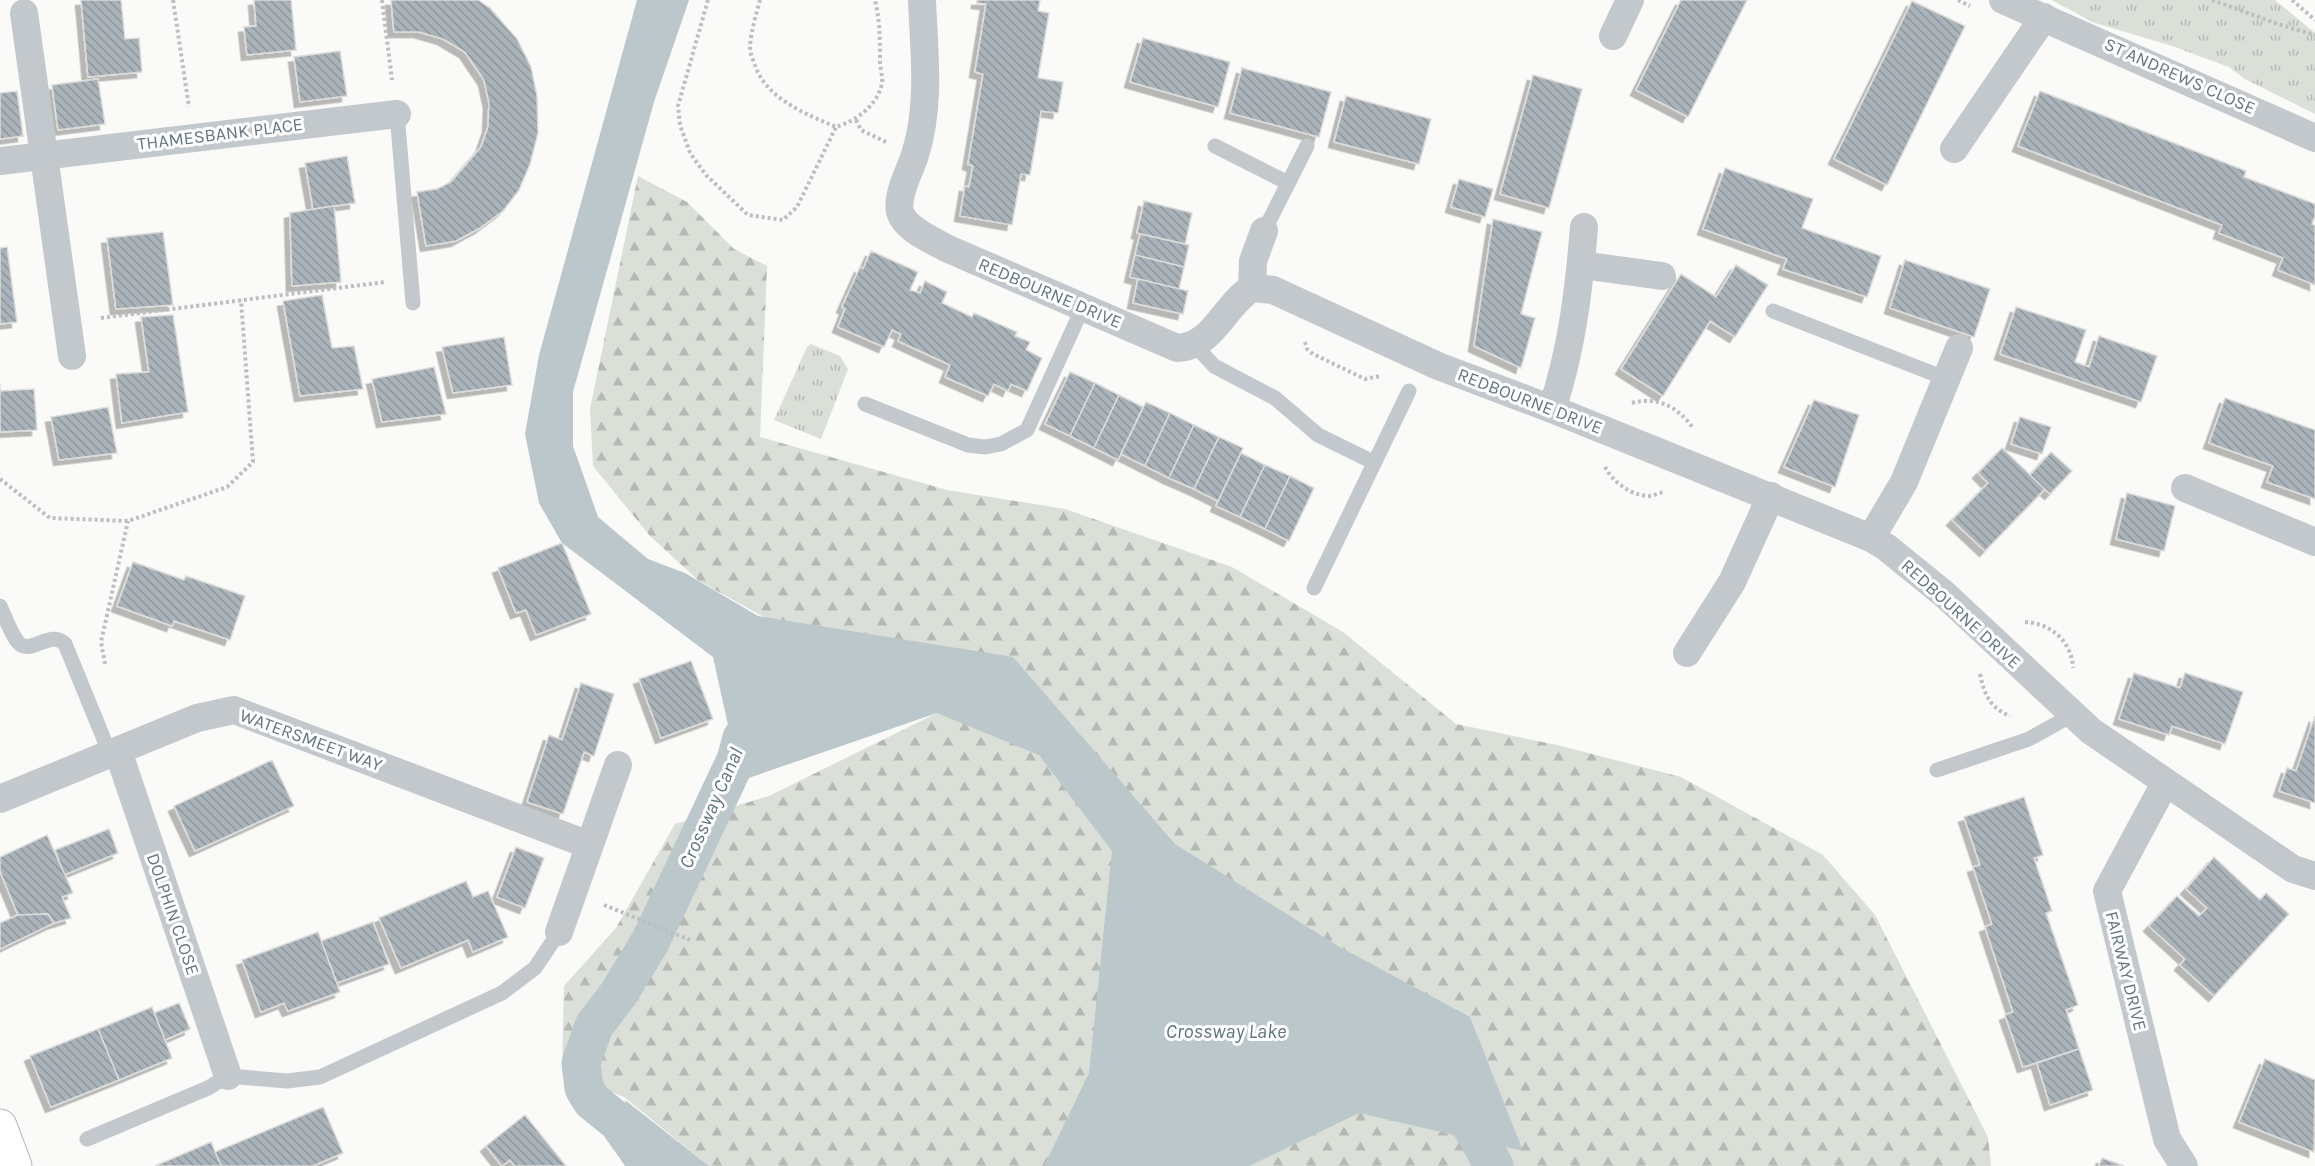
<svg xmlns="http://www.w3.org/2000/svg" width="2315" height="1166" font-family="Karla,sans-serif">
<defs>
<pattern id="grass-tufts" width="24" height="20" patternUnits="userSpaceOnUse" patternTransform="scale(1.5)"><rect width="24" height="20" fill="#dadfd7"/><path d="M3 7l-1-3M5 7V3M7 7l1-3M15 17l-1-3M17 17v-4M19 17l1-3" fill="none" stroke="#b4b9b4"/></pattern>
<pattern id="forest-firs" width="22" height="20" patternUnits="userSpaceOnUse" patternTransform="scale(1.5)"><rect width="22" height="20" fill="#dadfd7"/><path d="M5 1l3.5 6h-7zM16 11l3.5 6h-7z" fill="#b4b9b4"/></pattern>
<pattern id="building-back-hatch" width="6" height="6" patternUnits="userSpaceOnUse" patternTransform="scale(1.5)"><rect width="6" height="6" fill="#aab3b9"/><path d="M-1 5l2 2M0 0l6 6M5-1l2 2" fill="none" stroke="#8e969c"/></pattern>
<filter id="shadow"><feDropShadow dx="-5.5" dy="5.5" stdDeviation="0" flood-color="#0004"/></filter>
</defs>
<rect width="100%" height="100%" fill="#fafaf8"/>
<g fill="url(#grass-tufts)">
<polygon points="2052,0 2275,0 2315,33 2315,114 2245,79 2229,67 2172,46 2092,22"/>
<polygon points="811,344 840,356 848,369 821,439 774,420 807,347"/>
</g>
<polygon fill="url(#forest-firs)" points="638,176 687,202 734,249 767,266 760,437 947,490 1065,509 1232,567 1343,632 1456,724 1557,745 1681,777 1823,855 1875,915 1988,1137 1991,1166 709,1166 624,1097 562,1073 564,986 616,928 675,824 769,796 937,713 699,581 650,536 593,466 590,409"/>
<g fill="#bbc7cb">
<polygon points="637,0 689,0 654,102 573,392 573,446 598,517 648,559 685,573 758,616 1013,657 1175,844 1338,946 1470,1017 1523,1151 1359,1113 1249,1166 1044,1166 1089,1073 1112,851 1039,755 937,713 705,793 728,725 713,657 562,543 539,503 525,434 539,355"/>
<polygon points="625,1100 709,1166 644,1166"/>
</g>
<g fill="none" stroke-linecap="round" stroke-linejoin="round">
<g stroke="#bbc7cb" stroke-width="39">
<polyline points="1467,1118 1494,1166"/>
<polyline points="649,1166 618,1122 592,1101 584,1088 581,1063 594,1026 619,993 650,942 736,760 742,738"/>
</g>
</g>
<g fill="url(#building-back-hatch)" stroke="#dcdcda" stroke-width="1.5" filter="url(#shadow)">
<polygon points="81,0 121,0 125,39 139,38 142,72 88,77"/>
<polygon points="254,0 291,0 296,50 247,55 244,27 256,26"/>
<polygon points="391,0 478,0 490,8 517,39 531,67 537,96 538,133 530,164 519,190 503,211 480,228 456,241 426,246 417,192 437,189 451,182 481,147 488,127 489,103 484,80 465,52 443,39 419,32 394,32"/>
<polygon points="977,0 1040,0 1038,11 1049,13 1038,78 1063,82 1058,113 1041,111 1030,175 1021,174 1012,225 960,216 965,186 969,187 973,166 968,164 983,74 975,72 986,4 977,3"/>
<polygon points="1681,0 1747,0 1688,117 1636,90"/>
<polygon points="1912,1 1965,26 1887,185 1834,159"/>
<polygon points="1143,38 1230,62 1218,107 1130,82"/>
<polygon points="340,51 347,96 300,102 294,57"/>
<polygon points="1242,68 1331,92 1319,137 1230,113"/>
<polygon points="1533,75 1582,89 1549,208 1500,194"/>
<polygon points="98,79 105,124 58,130 52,85"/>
<polygon points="17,91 23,136 0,139 0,93"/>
<polygon points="2040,91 2246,171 2244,177 2315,204 2315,216 2312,224 2315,226 2315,285 2278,270 2283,258 2219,233 2222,225 2018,146"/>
<polygon points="1346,96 1431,119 1419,164 1334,142"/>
<polygon points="347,156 355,203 313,209 305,163"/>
<polygon points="1725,168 1813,199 1802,228 1881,256 1867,297 1783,269 1787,259 1703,229"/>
<polygon points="1459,179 1493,189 1485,217 1451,207"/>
<polygon points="1144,201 1192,213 1185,244 1137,233"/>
<polygon points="334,206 341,282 292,286 290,213"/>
<polygon points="1493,219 1542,232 1521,314 1535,318 1521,368 1474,346"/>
<polygon points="163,232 173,305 116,309 107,238"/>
<polygon points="1140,234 1189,245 1184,267 1135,255"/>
<polygon points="7,247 17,322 0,324 0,248"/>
<polygon points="871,251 918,272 910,290 920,293 925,281 947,292 942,303 972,317 974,313 1017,332 1015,336 1030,342 1026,350 1042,358 1027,391 1011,384 1008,391 994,384 988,396 945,377 950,365 898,341 901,334 892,330 884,347 838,327 845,309 842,307 860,267 863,269"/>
<polygon points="1135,255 1184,267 1179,289 1130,277"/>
<polygon points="1905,260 1990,289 1974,337 1890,308"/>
<polygon points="1736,265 1768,285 1735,337 1710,321 1663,396 1621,369 1681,274 1716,297"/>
<polygon points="1138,279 1188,291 1183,314 1133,303"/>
<polygon points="322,295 332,348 354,346 363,389 300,396 283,301"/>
<polygon points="2016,307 2086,330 2075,362 2089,367 2099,336 2157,356 2141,402 2000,354"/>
<polygon points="173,315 188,412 122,423 116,374 149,372 141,317"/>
<polygon points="504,337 512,385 453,393 442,347"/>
<polygon points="434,367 446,414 382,422 372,379"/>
<polygon points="1070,372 1095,383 1070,436 1045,424"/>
<polygon points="1095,383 1119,395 1094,448 1070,436"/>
<polygon points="0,384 0,391 34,389 37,430 0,432"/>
<polygon points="1119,395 1143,407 1118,460 1094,448"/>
<polygon points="2225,398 2315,430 2315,499 2267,482 2273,466 2209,443"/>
<polygon points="1814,400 1859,415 1835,487 1784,467"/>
<polygon points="1146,402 1170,413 1145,466 1121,454"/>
<polygon points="108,407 117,453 59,460 51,417"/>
<polygon points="1170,413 1194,425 1169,478 1145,466"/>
<polygon points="2020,417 2051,427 2042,454 2011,444"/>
<polygon points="1194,425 1219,437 1194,489 1169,478"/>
<polygon points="1219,437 1243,448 1218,501 1194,489"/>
<polygon points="2002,448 2045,489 1985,551 1952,520 1988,483 1978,473"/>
<polygon points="2051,452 2072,471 2050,494 2030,475"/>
<polygon points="1241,453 1265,465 1240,517 1216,506"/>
<polygon points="1265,465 1290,476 1265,529 1240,517"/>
<polygon points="1290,476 1314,488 1289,541 1265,529"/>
<polygon points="2127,493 2175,506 2164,551 2116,539"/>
<polygon points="562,543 591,614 536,635 526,610 516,613 498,568"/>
<polygon points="133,562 184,580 186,576 245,596 230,640 174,621 172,626 117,606"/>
<polygon points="691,661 713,719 661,738 639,679"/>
<polygon points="2134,673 2180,688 2185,673 2243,692 2225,744 2172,726 2169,735 2119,719"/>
<polygon points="581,683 614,694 594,756 584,752 563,814 527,802 549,735 562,740"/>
<polygon points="2315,716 2315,803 2279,791 2287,768 2296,771"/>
<polygon points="272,760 294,806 195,851 174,806"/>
<polygon points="2024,797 2043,855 2034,858 2052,911 2046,913 2078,1005 2066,1010 2079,1049 2023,1067 2005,1015 2013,1012 1985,927 1992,924 1973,867 1980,865 1964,817"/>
<polygon points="109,829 118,853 64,875 55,850"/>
<polygon points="47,835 73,893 62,897 71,918 54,923 48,914 18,915 0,871 0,857"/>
<polygon points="516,847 544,858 525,908 497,897"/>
<polygon points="2214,857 2260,900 2266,893 2289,914 2214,996 2180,965 2185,959 2149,926 2177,896 2199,916 2207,908 2186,889"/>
<polygon points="466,881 473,897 488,891 508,937 473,952 468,940 401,968 379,918"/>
<polygon points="48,914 54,923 0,949 0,923 18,915"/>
<polygon points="373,922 389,964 337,983 321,941"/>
<polygon points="318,932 340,992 288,1011 284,1003 261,1012 242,960"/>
<polygon points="179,1003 190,1029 165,1040 154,1013"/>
<polygon points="152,1007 172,1058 119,1080 98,1029"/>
<polygon points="98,1029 119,1080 51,1107 30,1056"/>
<polygon points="2079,1049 2093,1090 2050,1105 2037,1063"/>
<polygon points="2265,1059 2315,1080 2314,1152 2239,1122"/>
<polygon points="323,1107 343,1153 313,1166 221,1166 215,1152"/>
<polygon points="525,1115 566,1166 515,1166 510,1160 502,1166 486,1146"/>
<polygon points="211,1142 221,1166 155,1166"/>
<polygon points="2102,1158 2124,1166 2099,1166"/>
</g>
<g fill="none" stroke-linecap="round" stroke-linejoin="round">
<defs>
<polyline id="secondary" points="0,1126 15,1166"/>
</defs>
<use href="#secondary" stroke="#b3babf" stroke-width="35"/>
<g stroke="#bbbfc2" stroke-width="4" stroke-dasharray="3 3" stroke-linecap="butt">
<polyline points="173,0 189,107"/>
<polyline points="382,0 392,80"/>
<polyline points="708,0 678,106 680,125 690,153 706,175 748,215 783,220 797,207 836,127"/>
<path d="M760,0C756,16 750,33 750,50C751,56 754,62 756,68C769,100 806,114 836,127C857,120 876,107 882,84C883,77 880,68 880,61C880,40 880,21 875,0"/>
<polyline points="1958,0 1970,6"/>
<polyline points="2212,0 2278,24 2315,35"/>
<polyline points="2292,0 2315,20"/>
<polyline points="856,120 861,130 886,142"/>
<polyline points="101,318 385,282"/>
<polyline points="1305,342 1307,349 1313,354 1365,379 1380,376"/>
<path d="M1632,403C1658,396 1678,407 1693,428"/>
<path d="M1605,467C1612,481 1631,496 1649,496C1654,496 1659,493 1663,492"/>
<polyline points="0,479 50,518 128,521 227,487 253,462 241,300"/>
<path d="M2025,622C2051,623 2072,642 2073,668"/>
<polyline points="105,664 101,642 128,521"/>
<path d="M1980,674C1984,694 1990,708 2010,716"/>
<polyline points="604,905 690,940"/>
</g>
<g stroke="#c3c8cc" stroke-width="15">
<polyline points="397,114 413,303"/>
<polyline points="1215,146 1288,183"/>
<polyline points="1264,231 1307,146"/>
<polyline points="1773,311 1947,379"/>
<polyline points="1195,345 1214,366 1275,398 1318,435 1373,462"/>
<polyline points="865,404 968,445 985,447 1001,444 1027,430 1083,307"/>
<polyline points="1314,588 1409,391"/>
<path d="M0,606C5,617 10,631 17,641C29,658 50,628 65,644L110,754"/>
<polyline points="1937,770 2029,739 2072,715"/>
<polyline points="87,1139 208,1088 228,1076 287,1081 320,1077 502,993 535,968 559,932"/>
</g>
<g stroke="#c3c8cc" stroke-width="28">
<path d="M922,0C924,52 931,104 915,155C910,171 896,195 900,212C905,229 932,240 946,248L1177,348C1213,347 1224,305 1252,288L1273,290L1438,366L1552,409L1871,538L1886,547L1944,594L2091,731L2293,869L2315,876"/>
<polyline points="2003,0 2315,138"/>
<polyline points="24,13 72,356"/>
<polyline points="1613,36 1630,0"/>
<polyline points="1954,149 2044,17"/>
<polyline points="0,161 397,114"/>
<polyline points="1581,265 1662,276"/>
<polyline points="1252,288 1253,261 1264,231"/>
<path d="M1552,409C1572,349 1579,289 1584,227"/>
<polyline points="2185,488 2315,542"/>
<polyline points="1871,538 1904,482 1959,348"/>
<polyline points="1687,653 1732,582 1771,496"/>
<polyline points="118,751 228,1076"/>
<polyline points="2165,783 2107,891 2167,1139 2184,1166"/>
<polyline points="0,799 197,718 234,710 589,845"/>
<polyline points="559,932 618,765"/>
</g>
<use href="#secondary" stroke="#fff" stroke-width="33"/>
</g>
<g text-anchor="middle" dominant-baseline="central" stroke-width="6" stroke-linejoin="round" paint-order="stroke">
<g font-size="18" fill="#657683" stroke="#fff">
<text transform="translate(2180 76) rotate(24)">ST ANDREWS CLOSE</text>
<text transform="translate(220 134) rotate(-7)">THAMESBANK PLACE</text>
<text transform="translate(1050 293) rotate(23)">REDBOURNE DRIVE</text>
<text transform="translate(1530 401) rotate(21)">REDBOURNE DRIVE</text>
<text transform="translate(1961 614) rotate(42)">REDBOURNE DRIVE</text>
<text transform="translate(311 740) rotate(20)">WATERSMEET WAY</text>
<text transform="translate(173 914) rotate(71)">DOLPHIN CLOSE</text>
<text transform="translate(2126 971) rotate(76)">FAIRWAY DRIVE</text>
</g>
<g font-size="20" font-style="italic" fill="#60757c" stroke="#fff">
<text transform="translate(711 808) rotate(-66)">Crossway Canal</text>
<text x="1226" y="1031">Crossway Lake</text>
</g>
</g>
</svg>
